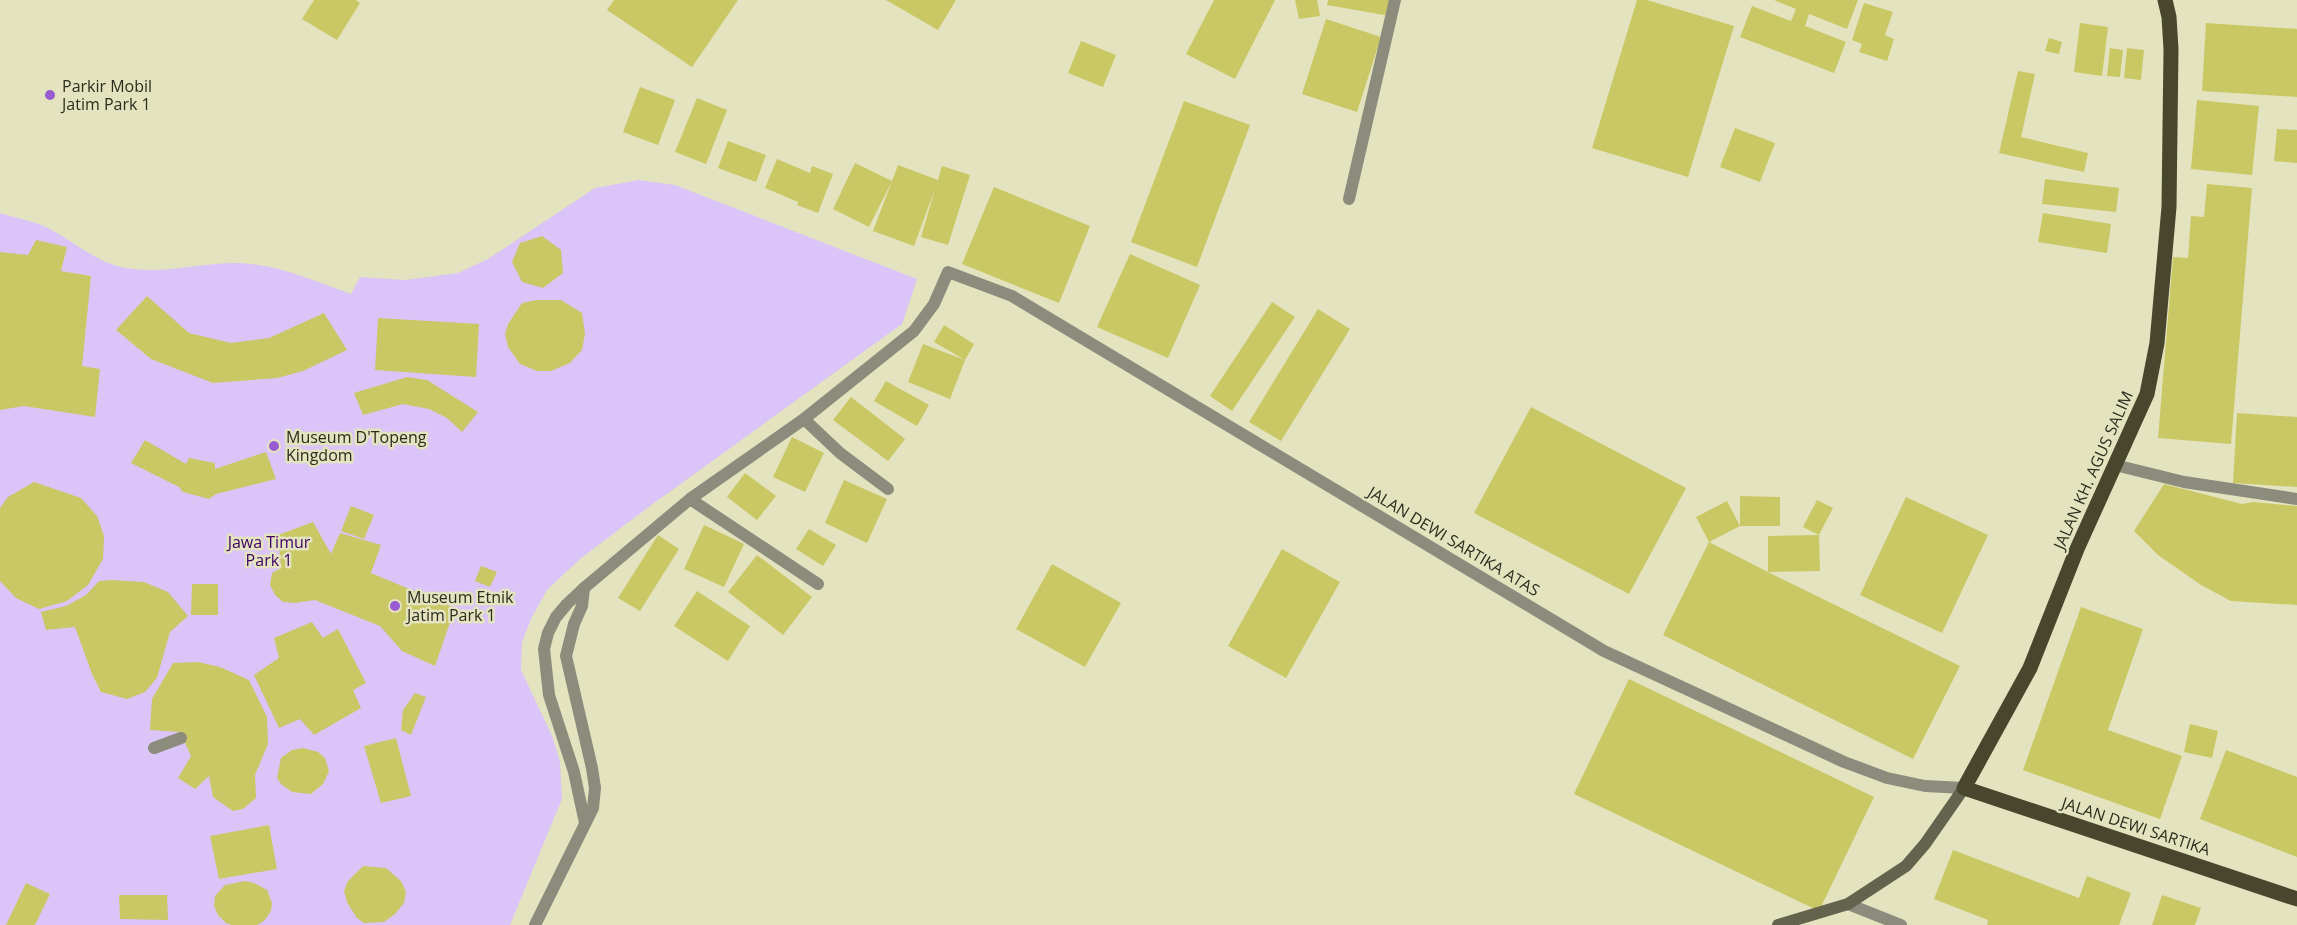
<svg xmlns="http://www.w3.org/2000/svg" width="2297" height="925" font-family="'Open Sans',sans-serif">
<rect width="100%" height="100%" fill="#e3e4bf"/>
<path fill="#dbc4f7" d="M639,180L675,185L917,279L902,324L650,506L580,559L547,590L531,619L522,642L521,670L553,738L560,762L562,799L510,925H0V213C16,218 34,221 48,228C74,241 96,263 126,268C161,274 196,264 231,263C273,262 312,280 351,294L360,277L405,280L458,273L488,259L595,188Z"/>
<g fill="#cac765">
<polygon points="314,0 356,0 360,3 337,40 302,19"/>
<polygon points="614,0 738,0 692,67 607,10"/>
<polygon points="886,0 956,0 938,30"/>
<polygon points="1214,0 1275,0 1235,79 1186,54"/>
<polygon points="1295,0 1317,0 1320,16 1299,19"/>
<polygon points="1328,0 1393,0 1390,16 1327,5"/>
<polygon points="1637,0 1647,0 1734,26 1688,177 1592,148"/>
<polygon points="1774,0 1858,0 1847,29 1809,14 1805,26 1846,42 1834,73 1740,37 1752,6 1791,21 1796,9"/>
<polygon points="1864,3 1893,12 1885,35 1894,39 1887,61 1859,52 1862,44 1852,40"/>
<polygon points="1326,19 1381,37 1357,112 1302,94"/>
<polygon points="2080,23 2108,27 2102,76 2074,72"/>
<polygon points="2206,23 2297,29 2297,97 2202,91"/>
<polygon points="2049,38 2062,42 2059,54 2045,51"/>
<polygon points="1081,41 1116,55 1103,87 1068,73"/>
<polygon points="2110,48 2123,50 2120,77 2107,76"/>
<polygon points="2127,48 2144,50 2141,80 2124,78"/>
<polygon points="2018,71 2035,74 2021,137 2088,153 2084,172 1999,153"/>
<polygon points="640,87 675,100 658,145 623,132"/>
<polygon points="697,98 727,110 706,164 675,152"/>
<polygon points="2197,100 2259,106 2252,175 2191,169"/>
<polygon points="1184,101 1250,125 1197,267 1131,242"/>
<polygon points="1735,128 1775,143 1760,182 1720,167"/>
<polygon points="2277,129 2297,130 2297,163 2274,161"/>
<polygon points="728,141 766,155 756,182 718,168"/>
<polygon points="777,159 810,173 812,166 833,174 818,213 797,205 803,191 798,202 765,188"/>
<polygon points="855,163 892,181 898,165 938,180 942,166 970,175 948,245 921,237 935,189 914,246 873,231 892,181 869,227 833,209"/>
<polygon points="2045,179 2119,188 2116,212 2042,204"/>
<polygon points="2207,184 2252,188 2231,444 2158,438 2173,257 2188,258 2191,216 2204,217"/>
<polygon points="994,187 1090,226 1059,303 962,264"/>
<polygon points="2043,213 2111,224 2107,253 2038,242"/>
<polygon points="542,236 561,250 563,273 543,288 522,282 512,262 520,243"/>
<polygon points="36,240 67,247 61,271 91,276 82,366 100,369 95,417 24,406 0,410 0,252 28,255"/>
<polygon points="1130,254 1200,285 1168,358 1097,327"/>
<polygon points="147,296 189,333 231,343 269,338 324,313 347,350 303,371 277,378 213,383 151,359 116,330"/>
<polygon points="537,300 561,300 582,313 585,334 582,350 570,363 551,371 537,371 520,364 508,347 505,334 508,324 522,303"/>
<polygon points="1272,302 1295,317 1232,411 1210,396"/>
<polygon points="1318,309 1350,329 1281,441 1249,422"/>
<polygon points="378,318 479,324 476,377 375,370"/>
<polygon points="944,325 974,344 965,360 950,399 908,382 923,344 965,360 934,342"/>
<polygon points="407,377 427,380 478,412 462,432 447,418 429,409 403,404 363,415 354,393"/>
<polygon points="886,381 929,405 917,426 874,401"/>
<polygon points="851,397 905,439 888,461 833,420"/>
<polygon points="1531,407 1686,488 1629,594 1474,513"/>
<polygon points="2237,413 2297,417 2297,487 2233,483"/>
<polygon points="792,437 824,453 805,492 773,477"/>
<polygon points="145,440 186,464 189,458 215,463 215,469 266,452 276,479 216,494 209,499 183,492 179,487 131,463"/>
<polygon points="745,473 776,496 757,520 727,497"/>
<polygon points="844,480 887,499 867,543 825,523"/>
<polygon points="34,482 81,498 97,516 104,536 103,559 88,585 67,601 39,609 16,598 0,581 0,508 8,497"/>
<polygon points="2164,484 2242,504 2253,502 2297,506 2297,605 2231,601 2201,585 2158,555 2134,531"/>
<polygon points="1740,496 1780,497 1780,526 1740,526"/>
<polygon points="1906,497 1988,535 1942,633 1860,595"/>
<polygon points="1817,500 1833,508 1819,535 1803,527"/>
<polygon points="1727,501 1740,526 1709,542 1696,517"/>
<polygon points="351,506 374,515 364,539 341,531"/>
<polygon points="313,522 331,554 340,533 381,545 371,573 455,608 435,666 402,651 380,626 315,600 295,603 283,602 275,595 270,585 272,573 281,568 278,535"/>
<polygon points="704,525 744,544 724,587 684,569"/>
<polygon points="809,529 836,545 823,566 796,549"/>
<polygon points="658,535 679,549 640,611 618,598"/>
<polygon points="1819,535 1820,571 1768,572 1960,666 1913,759 1663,635 1709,542 1768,572 1768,536"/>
<polygon points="1282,549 1340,582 1286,678 1228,646"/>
<polygon points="757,555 812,597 783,635 728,592"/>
<polygon points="1052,564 1121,603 1085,667 1016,629"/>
<polygon points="481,566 497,572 490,587 475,581"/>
<polygon points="112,580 144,582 168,592 188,616 170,632 157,678 145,692 127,699 101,692 92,674 75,627 46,630 41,612 66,606 86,595 99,581"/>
<polygon points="192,584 218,584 218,615 191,615"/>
<polygon points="697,591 750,626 728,661 674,626"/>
<polygon points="2081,607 2143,629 2108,730 2182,756 2160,819 2023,770"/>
<polygon points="312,622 323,638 338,629 366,683 353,690 361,708 314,735 300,719 279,728 254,675 279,658 274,638"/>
<polygon points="198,662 220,667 249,680 267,717 268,744 255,775 256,798 243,809 233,811 213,797 209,776 195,789 178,778 191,756 180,732 150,730 152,699 173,663"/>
<polygon points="1629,679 1874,797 1819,911 1574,794"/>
<polygon points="415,693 426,697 411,735 401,730 403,710"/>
<polygon points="2190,724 2218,731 2212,758 2184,752"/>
<polygon points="396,738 411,796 381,803 364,746"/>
<polygon points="303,748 318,752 325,758 329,771 323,784 311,794 292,792 281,784 277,778 281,758 292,750"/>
<polygon points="2226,750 2297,777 2297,857 2200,819"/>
<polygon points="269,825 277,869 219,879 210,836"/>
<polygon points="1953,850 2079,898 2087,876 2131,893 2119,925 1987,925 1988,920 1934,899"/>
<polygon points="363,866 386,868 401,881 406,892 404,903 395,914 384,922 364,923 356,917 347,902 344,891 348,881"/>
<polygon points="245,881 254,883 267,890 272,903 271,911 264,921 257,925 232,925 226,923 218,915 214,906 215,896 225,885"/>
<polygon points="26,883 50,894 35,925 6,925"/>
<polygon points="119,895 167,895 168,920 120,919"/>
<polygon points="2162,895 2201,908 2195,925 2152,925"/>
</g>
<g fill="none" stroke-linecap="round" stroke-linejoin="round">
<g stroke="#8c8c7d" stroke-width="12">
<polyline points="1349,199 1395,0"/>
<polyline points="804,419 840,453 888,489"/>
<polyline points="2115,465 2184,482 2297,499"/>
<polyline points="690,499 818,584"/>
<polyline points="154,748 181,738"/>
<polyline points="585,823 574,772 549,695 544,649 548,633 556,617 567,604 584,588 690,499 804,419 914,331 934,304 948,272 1012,296 1604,651 1844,762 1887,778 1925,786 1964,788"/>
<polyline points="1848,904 1901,925"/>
<polyline points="535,925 593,808 595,788 592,768 566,656 574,624 582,606 584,588"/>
</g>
<polyline stroke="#64644e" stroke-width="12" points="1778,925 1848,904 1906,866 1925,844 1964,788"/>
<polyline stroke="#48472d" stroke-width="15" points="2165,0 2169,17 2171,49 2169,207 2157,343 2147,394 2077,549 2030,668 1964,788 2297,899"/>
</g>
<g fill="#995bd2" stroke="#e3e4bf" stroke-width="2">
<circle cx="50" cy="95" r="6"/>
<circle cx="274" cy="446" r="6"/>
<circle cx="395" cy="606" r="6"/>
</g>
<g text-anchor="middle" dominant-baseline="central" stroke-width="5" stroke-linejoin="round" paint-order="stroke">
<g font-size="16" fill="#2c2c1e" stroke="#e3e4bf" text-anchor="start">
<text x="62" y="86">Parkir Mobil<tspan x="62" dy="18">Jatim Park 1</tspan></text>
<text x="286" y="437">Museum D'Topeng<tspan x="286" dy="18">Kingdom</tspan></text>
<text x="407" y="597">Museum Etnik<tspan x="407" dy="18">Jatim Park 1</tspan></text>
</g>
<g font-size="16" fill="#2c2c1e" stroke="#e3e4bf">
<text transform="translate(2093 470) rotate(-66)">JALAN KH. AGUS SALIM</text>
<text transform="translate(1454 541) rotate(31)">JALAN DEWI SARTIKA ATAS</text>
<text transform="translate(2136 826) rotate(18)">JALAN DEWI SARTIKA</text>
</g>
<g font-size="16" fill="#3f0065" stroke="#e3e4bf">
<text x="269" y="542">Jawa Timur<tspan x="269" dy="18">Park 1</tspan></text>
</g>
</g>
</svg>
